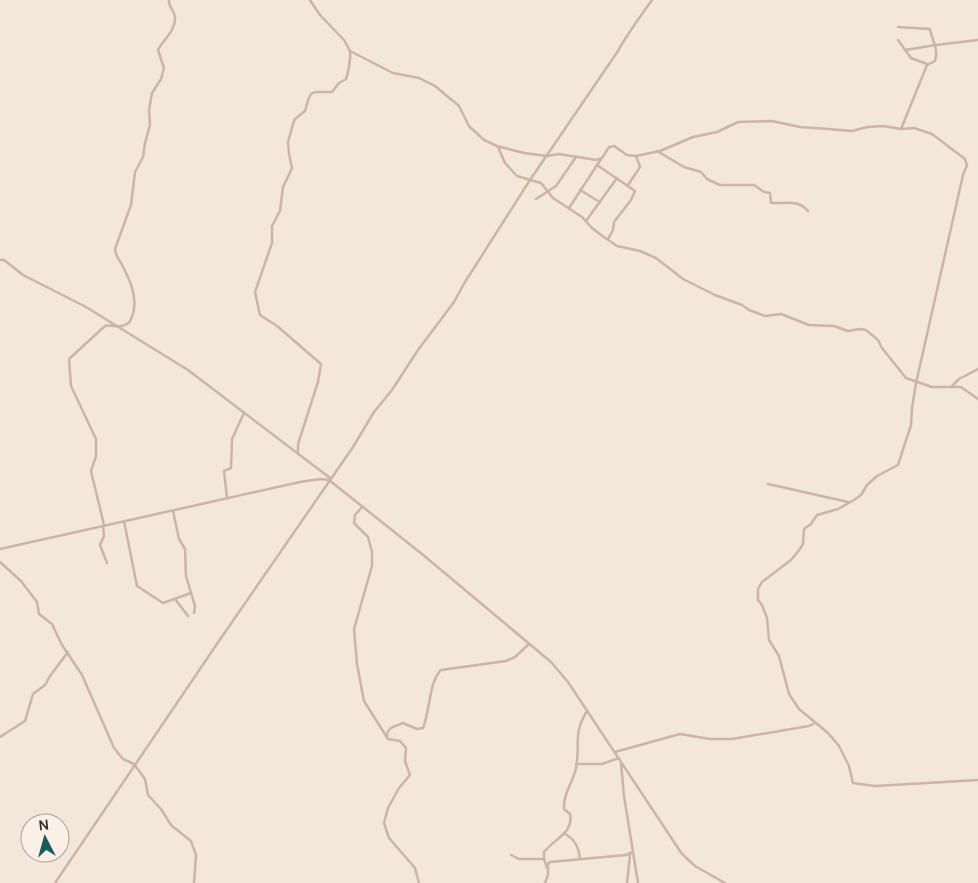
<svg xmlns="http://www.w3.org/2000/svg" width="978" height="883" font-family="Manrope,sans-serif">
<rect width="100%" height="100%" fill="#f3e6db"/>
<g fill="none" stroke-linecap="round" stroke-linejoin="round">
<g stroke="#ccb4a6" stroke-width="2.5">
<polyline points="310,0 320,15 344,40 350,51 393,73 419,78 435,86 459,106 469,126 484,140 497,146 524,153 547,156 559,154 596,160 602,158 609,147 614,146 627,155 636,156 660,151 693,137 717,132 738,122 772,121 800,127 828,129 852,131 867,127 884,126 901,129 914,128 932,134 965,159 967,165 963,175 916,383 912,408 911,425 898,465 877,476 867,485 861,495 854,500 838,509 817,515 811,524 804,529 803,544 800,549 791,560 762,582 758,589 758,600 762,605 767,618 769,640 779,656 789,694 799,709 828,733 839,746 849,766 853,783 875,786 978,780"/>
<path d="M898,27L930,29C932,41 939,49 935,61L927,65L901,129"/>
<polyline points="898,40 911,58 927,64"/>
<polyline points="936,45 978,40"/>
<polyline points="905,50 936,45"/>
<polyline points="498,147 505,163 517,176 541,183 553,198 582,217 592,228 601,235 617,246 640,251 656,258 683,279 715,295 742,305 749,310 765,316 781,314 809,325 834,326 848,331 860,329 866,330 878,340 882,348 906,378 932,387 961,387 978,399"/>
<path d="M657,151L684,167L701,172L707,179L720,185H754L764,192L770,193L771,203C785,204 798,199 808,211"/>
<polyline points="597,165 635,191 631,200 614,222 613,230 608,239"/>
<polyline points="628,185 640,167 636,156"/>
<polyline points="580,190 600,202"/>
<polyline points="536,199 556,186 576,157"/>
<polyline points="569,208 601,159"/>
<polyline points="586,221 617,178"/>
<polyline points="0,260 4,260 23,275 86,307 188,370 330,478"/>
<polyline points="952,386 959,379 978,369"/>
<path d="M298,454V444L318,382L321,364L277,326L260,315L255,292L272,243V226L280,211L283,187L292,168L289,154L288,142L293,124L295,119L305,111L308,100L311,94L315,92H332L339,83L346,79C348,74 351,57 350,52"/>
<polyline points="768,484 848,502"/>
<polyline points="227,498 224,471 231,468 232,439 244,413"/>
<polyline points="362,507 355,515 354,523 368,537 372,552 372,566 354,629 357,664 364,701 388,739 400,741 406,748 405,761 410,775 399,788 388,808 384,823 389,838 415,868 419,883"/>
<polyline points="173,511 179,539 185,549 186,576 195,606 194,613"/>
<polyline points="124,521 137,586 163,603 191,593"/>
<path d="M104,525L91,471L96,456V439L71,386L69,359L105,326C112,324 120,329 127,324C131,322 131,318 133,314C138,296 129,278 121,263C118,258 115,255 115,249L131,205L135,172L143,157L145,143L150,125L149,110L152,93L161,79L164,68L158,50C163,40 176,30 175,18C175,11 168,7 169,0"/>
<polyline points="103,526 104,536 100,545 107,563"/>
<polyline points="0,549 300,482 320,479 329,480 422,554 551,662 568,682 682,854 695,866 725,883"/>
<polyline points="0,562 21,581 37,602 39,614 52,624 62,645 82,675 114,748 123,759 134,764 145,779 148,795 161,809 171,825 191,841 196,855 194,883"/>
<polyline points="175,599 188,616"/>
<path d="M387,736C387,727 396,726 403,723L417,729L423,728C430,711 429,682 441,670L506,661L515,657L529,644"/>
<polyline points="0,737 25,721 33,694 45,685 50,676 68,652"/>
<polyline points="615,752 680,734 710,739 732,739 809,726 815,723"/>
<polyline points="621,763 624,796 638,883"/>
<polyline points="576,764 602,764 619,758"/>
<path d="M565,834C575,839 579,848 580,859"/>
<polyline points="511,855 519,859 544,859"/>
<path d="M547,868L544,859V852C554,839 574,833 570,814L564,809C563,794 573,782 576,768C581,744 572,735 587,711"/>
<path d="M55,883L221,638L353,447L374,412L392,390L418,350L454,302L465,282L530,180L618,51C627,34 640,17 652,0"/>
<polyline points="545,883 548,875 548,864 550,862 626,855 633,852"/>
<polyline points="627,883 630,855"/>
</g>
</g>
<g transform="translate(45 838) rotate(354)"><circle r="24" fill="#fbf0e8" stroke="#ada19b"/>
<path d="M0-4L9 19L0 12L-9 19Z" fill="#1a5c5b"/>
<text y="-8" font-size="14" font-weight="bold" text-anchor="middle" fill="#382b27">N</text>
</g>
</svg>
